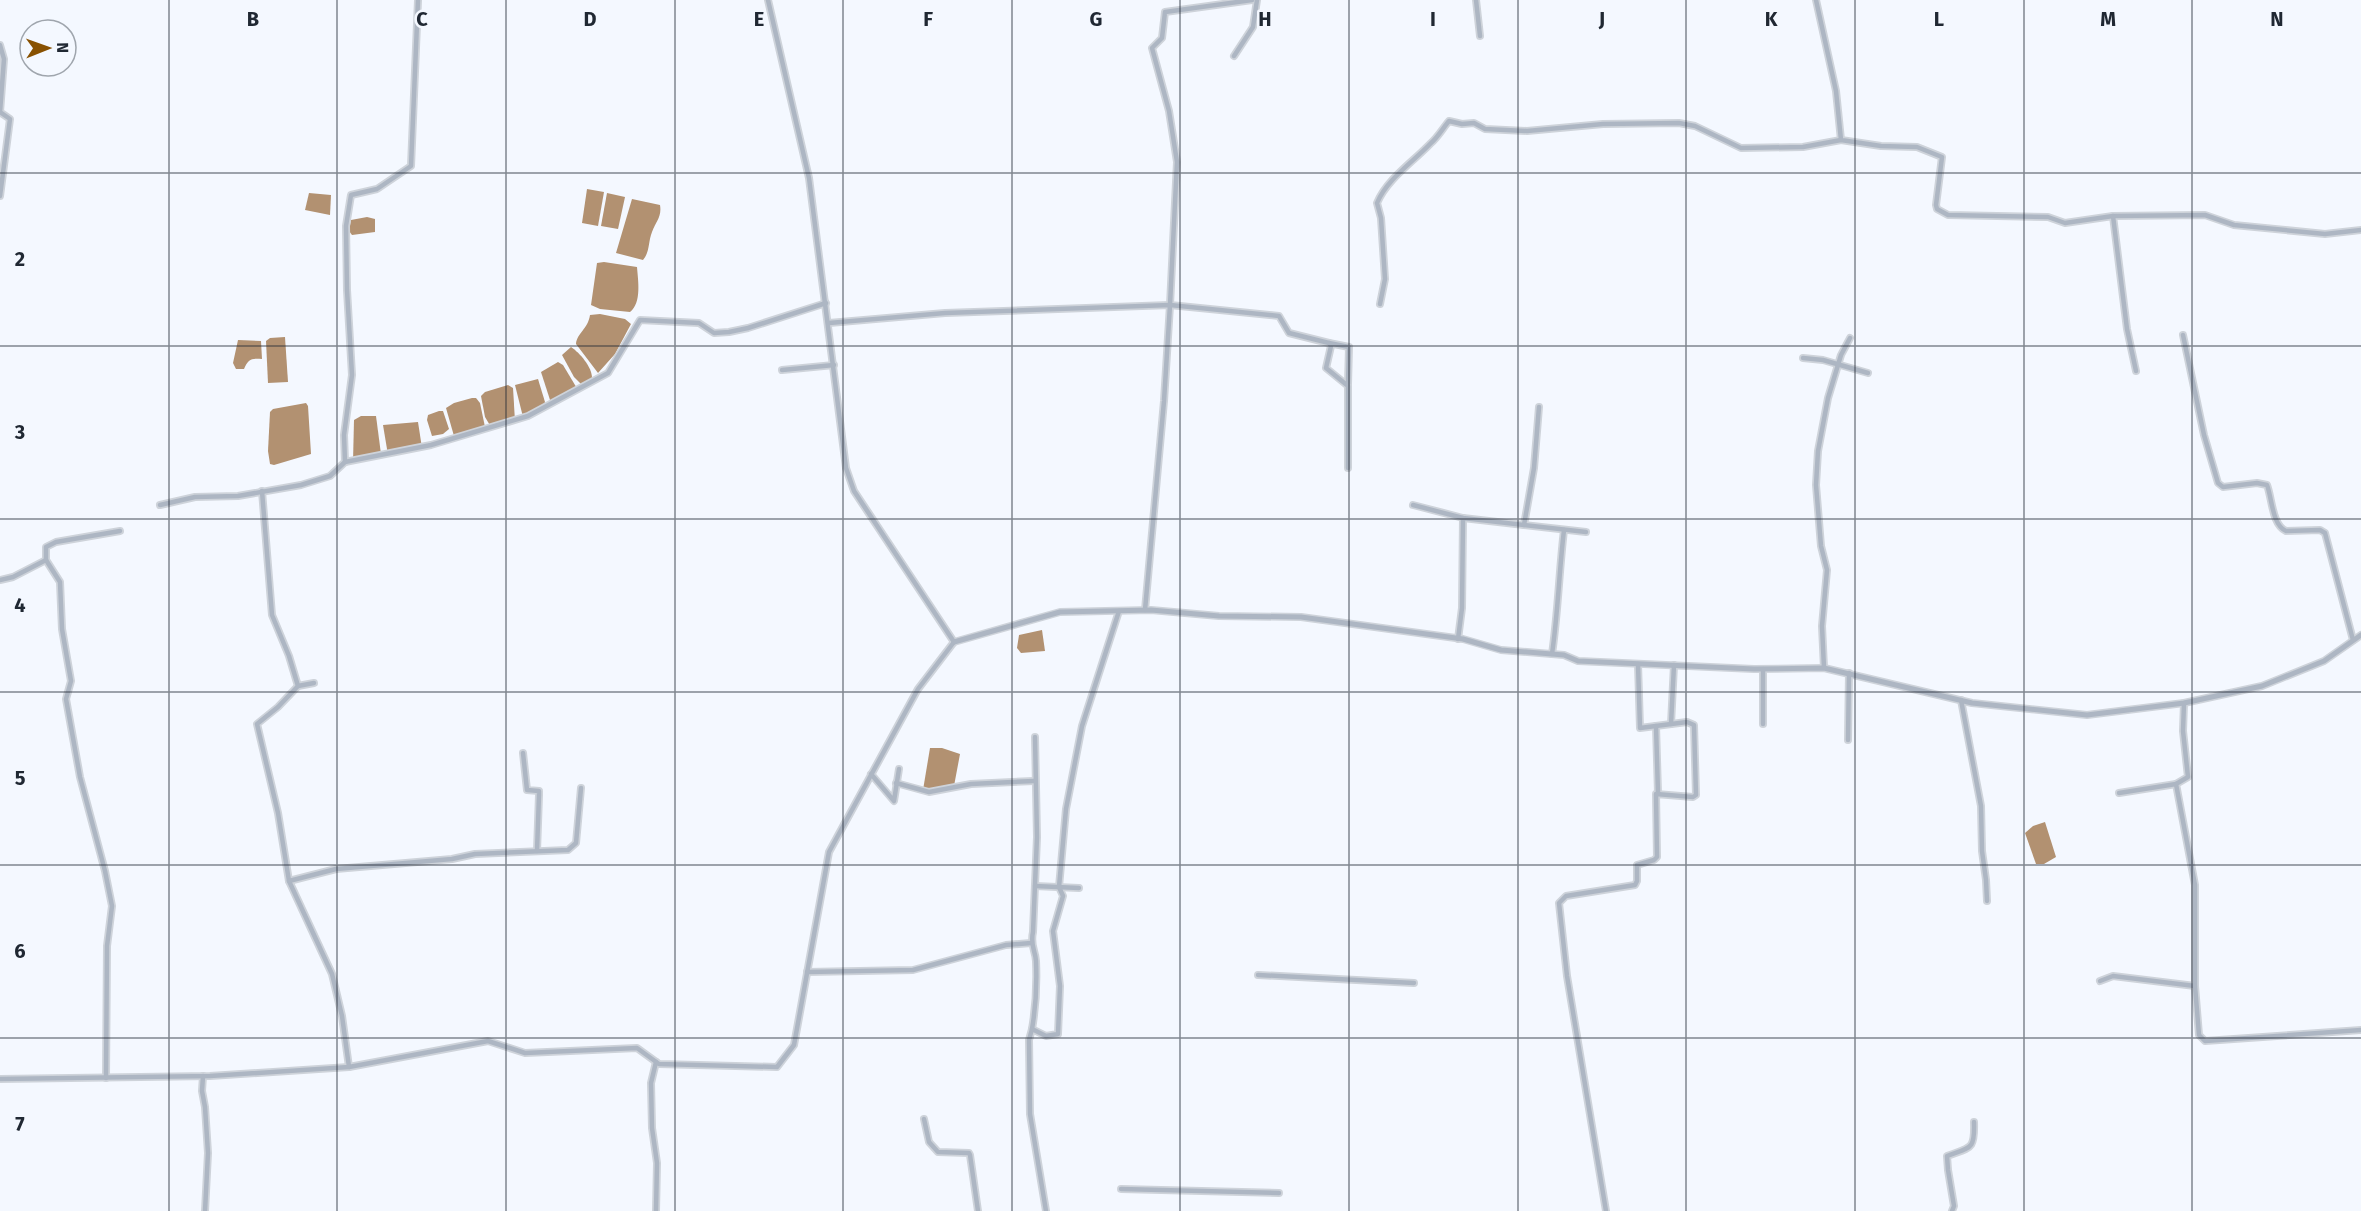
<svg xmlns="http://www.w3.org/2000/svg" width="2361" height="1211" font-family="'Fira Sans',sans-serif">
<rect width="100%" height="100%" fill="#f4f8ff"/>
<g fill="#b29171">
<polygon points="587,189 604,192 598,226 582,223"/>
<polygon points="309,193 331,195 330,215 305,210"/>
<polygon points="607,193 625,197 618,229 601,226"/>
<path d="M632,199L660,205C662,217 656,221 652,232C648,242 650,252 643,260L616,253Z"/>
<polygon points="367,217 375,219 375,232 352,235 349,231 351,220"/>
<path d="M604,262L637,267C638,280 642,303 630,312L600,309L591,305L597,263Z"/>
<path d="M600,314L625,319L631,324L615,354L598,373L576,344C577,333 588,329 590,315Z"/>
<polygon points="285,337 288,382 268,383 266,341 270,338"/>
<path d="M238,340L261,341L262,359C252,358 248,359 244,369H236L233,363Z"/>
<path d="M571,347C580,353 592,367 592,378L582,385L574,377L562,355Z"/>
<polygon points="558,362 563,365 578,390 551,403 541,372"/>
<polygon points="538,379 545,402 543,409 523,417 515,385"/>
<polygon points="508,385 513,388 515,421 491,427 485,417 481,396 485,392"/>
<polygon points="472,398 476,398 480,403 485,427 481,433 454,436 446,408 454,403"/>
<polygon points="306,403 308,406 311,454 274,465 270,464 268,451 270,412 273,409"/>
<polygon points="439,411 443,411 449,429 443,434 432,436 427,420 428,415"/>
<polygon points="361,416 376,416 381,454 353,462 354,420"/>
<polygon points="418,422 422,448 404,453 388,455 383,425"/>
<polygon points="1042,630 1045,651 1021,653 1017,648 1019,635"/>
<polygon points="930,748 942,748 960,754 954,786 923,790"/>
<polygon points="2045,822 2056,857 2044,864 2036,864 2025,833 2033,826"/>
</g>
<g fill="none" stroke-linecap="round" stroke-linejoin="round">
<defs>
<g id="minor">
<polyline points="1252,0 1165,12 1162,38 1152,48 1169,111 1177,162 1170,305 1279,316 1289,333 1329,343 1331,346 1326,368 1348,386 1348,468"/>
<polyline points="1476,0 1480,36"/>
<polyline points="1816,0 1836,91 1841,140 1881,146 1917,147 1942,157 1936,205 1937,209 1948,215 2048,217 2065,223 2113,216 2205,215 2234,225 2325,234 2361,230"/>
<polyline points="0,45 4,59 0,112 10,119 0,196"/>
<polyline points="1234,56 1253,27 1257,0"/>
<polyline points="2113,216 2127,329 2136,371"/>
<path d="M1380,304L1385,279L1381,218L1377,203C1387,179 1413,162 1431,143C1438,137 1443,128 1449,121L1462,124L1474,123L1485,129L1527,131L1603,124L1679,123L1695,126L1741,148L1803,147L1841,140"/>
<polyline points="829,323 945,313 1170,305 1164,401 1145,610"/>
<path d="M2183,335L2204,435L2218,483L2223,487L2257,483L2267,485C2272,498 2272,525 2286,531L2320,530L2325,533L2353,640"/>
<polyline points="1329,343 1349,347 1348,384"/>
<polyline points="1803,358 1823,360 1868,373"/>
<polyline points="782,370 834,365"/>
<polyline points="345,462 344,435 352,375 347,290 346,226 351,195 377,189 411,166 418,0"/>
<polyline points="262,491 272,615 289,656 298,686 278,707 257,724 278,813 289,881 332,974 342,1016 349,1067"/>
<polyline points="160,505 195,497 238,496 301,485 330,476 345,462 431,445 528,416 608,373 640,320 699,323 714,333 729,332 748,328 826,303"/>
<polyline points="1413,505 1463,518 1586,532"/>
<polyline points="1524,525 1534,468 1539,407"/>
<polyline points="46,560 46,547 56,542 120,531"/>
<polyline points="0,580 13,577 46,560 60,582 62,629 71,681 66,699 80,777 105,871 112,906 107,946 106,1078"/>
<polyline points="1458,639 1462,608 1463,518"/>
<path d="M1552,654C1558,613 1559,572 1564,530"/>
<polyline points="1824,668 1822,626 1827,570 1821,546 1816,485 1818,451 1828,398 1841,355 1850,338"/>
<polyline points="298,686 314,683"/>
<polyline points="1961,700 1981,806 1982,851 1986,880 1987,901"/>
<polyline points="2184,703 2183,731 2188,777 2176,784 2195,885 2195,986 2199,1035 2205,1041 2361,1030"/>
<polyline points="1671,724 1674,665"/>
<polyline points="1763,724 1763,669"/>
<polyline points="1656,726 1658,793"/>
<polyline points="1848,740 1849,673"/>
<polyline points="523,753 527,790 539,791 539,795 537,851"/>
<polyline points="871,774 894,801 899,769"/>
<polyline points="896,783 929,792 971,784 1034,781"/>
<polyline points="2119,793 2176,784"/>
<polyline points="289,881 336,869 452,859 475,854 568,850 576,843 581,788"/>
<polyline points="1035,886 1079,888"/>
<polyline points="807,972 913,970 1006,945 1031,943"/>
<polyline points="1258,975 1414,983"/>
<polyline points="2100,981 2113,976 2195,986"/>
<path d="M1032,1029C1036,1006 1037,984 1036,961C1035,949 1030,945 1033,932L1037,837L1035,737"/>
<polyline points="656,1062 651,1083 652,1128 657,1163 656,1211"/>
<polyline points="203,1076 202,1091 205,1107 208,1153 205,1211"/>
<polyline points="0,1079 210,1076 349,1067 488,1041 525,1053 637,1048 659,1064 777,1067 794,1045 829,852 918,689 954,642 854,491 846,468 809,178 768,0"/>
<polyline points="924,1119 929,1142 938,1152 969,1153 970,1155 978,1211"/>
<polyline points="1121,1189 1279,1193"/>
<polyline points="1046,1211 1030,1114 1029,1040 1032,1029 1046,1036 1058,1034 1060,986 1053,931 1063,896 1059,887 1066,809 1082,726 1119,611"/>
<polyline points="1606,1211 1567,976 1559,903 1566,896 1635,885 1637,881 1637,865 1654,860 1657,857 1656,794 1693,797 1696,795 1694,725 1687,722 1640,728 1638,664"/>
<path d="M1952,1211L1954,1206L1948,1170L1947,1156C1971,1147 1975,1150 1974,1122"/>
</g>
<polyline id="tertiary" points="954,642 1060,612 1151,610 1219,616 1301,617 1463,639 1501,650 1564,655 1578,661 1754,669 1824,668 1972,703 2087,715 2184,703 2262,686 2324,661 2361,635"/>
</defs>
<use href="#minor" stroke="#ced3da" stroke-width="8"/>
<use href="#tertiary" stroke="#ced3da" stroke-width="8"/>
<use href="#minor" stroke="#adb6c3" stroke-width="4.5"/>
<use href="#tertiary" stroke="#adb6c3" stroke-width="5"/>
</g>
<path fill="none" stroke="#202833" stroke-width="1.5" stroke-opacity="0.55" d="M169,0V1211M337,0V1211M506,0V1211M675,0V1211M843,0V1211M1012,0V1211M1180,0V1211M1349,0V1211M1518,0V1211M1686,0V1211M1855,0V1211M2024,0V1211M2192,0V1211M0,173H2361M0,346H2361M0,519H2361M0,692H2361M0,865H2361M0,1038H2361"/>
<g font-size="20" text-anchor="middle" font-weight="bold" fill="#202833" stroke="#f4f8ff" stroke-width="5" stroke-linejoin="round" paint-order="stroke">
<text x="253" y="26">B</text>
<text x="422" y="26">C</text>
<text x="590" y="26">D</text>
<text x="759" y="26">E</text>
<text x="928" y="26">F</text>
<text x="1096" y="26">G</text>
<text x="1265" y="26">H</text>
<text x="1433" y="26">I</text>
<text x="1602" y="26">J</text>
<text x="1771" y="26">K</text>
<text x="1939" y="26">L</text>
<text x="2108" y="26">M</text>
<text x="2277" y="26">N</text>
<text x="20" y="266">2</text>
<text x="20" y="439">3</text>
<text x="20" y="612">4</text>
<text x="20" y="785">5</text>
<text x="20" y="958">6</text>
<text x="20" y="1131">7</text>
</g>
<g transform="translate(48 48) rotate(89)"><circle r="28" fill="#f4f8ff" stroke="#9fa5ad" stroke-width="1.5"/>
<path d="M0-4.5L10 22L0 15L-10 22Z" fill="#885101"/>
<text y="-9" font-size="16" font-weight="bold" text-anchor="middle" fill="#202833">N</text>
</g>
</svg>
